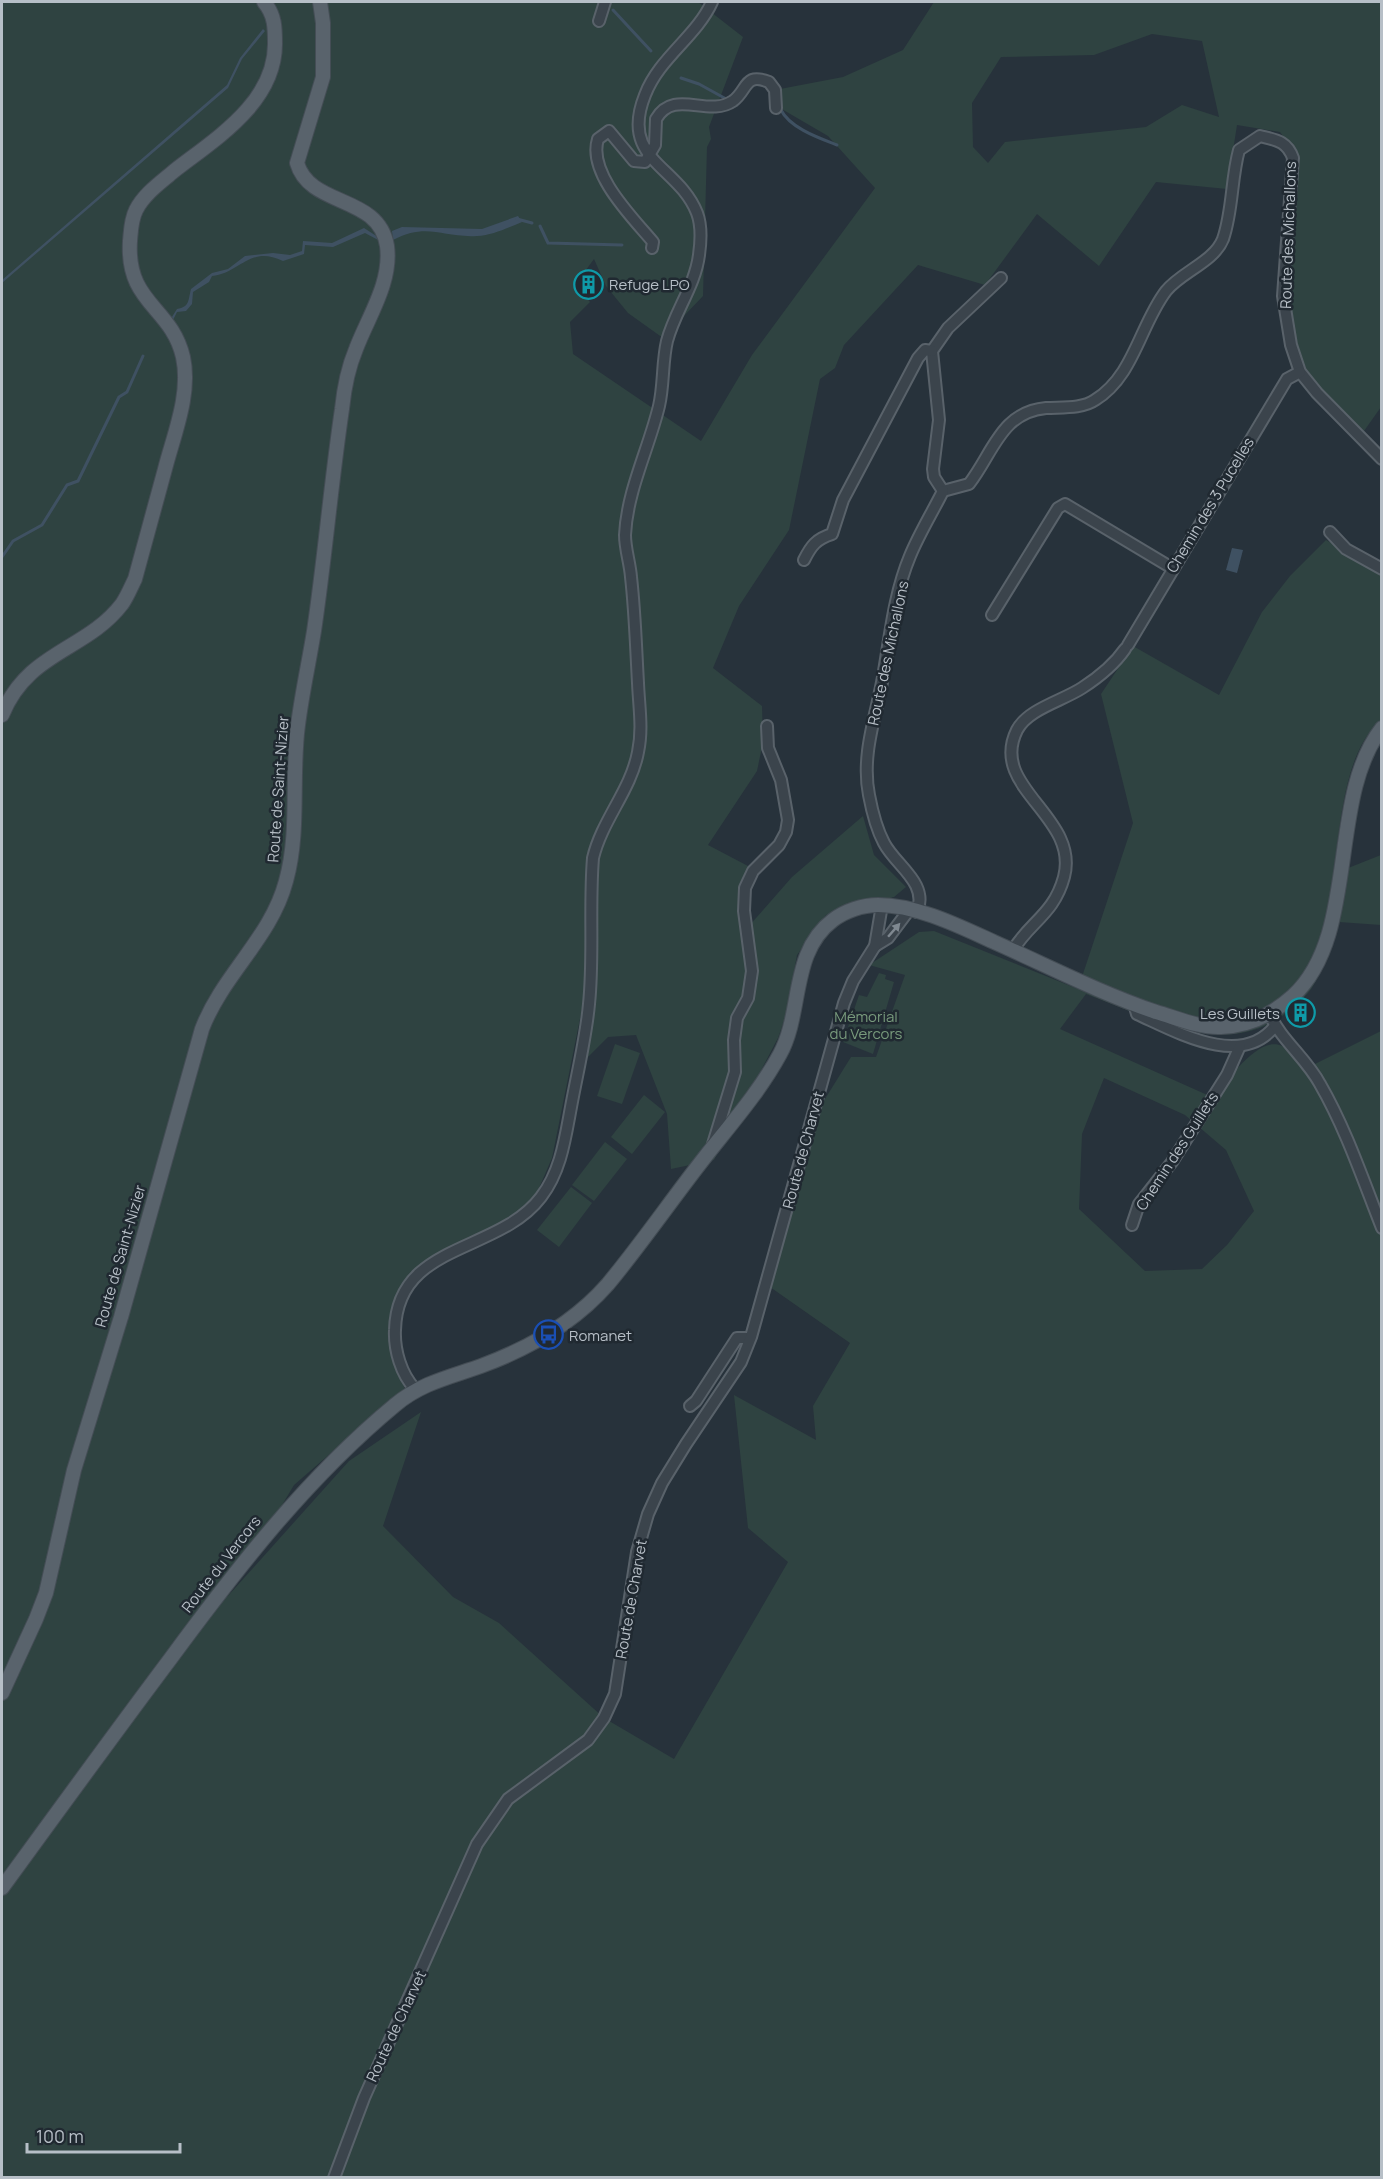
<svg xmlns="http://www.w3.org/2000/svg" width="1383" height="2179" font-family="Manrope,sans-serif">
<rect width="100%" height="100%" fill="#27323b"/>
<g fill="#2f4341" fill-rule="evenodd">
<path d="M2,2H698L743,37L709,127L711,139L707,147L703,296L663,338L628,313L606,286L594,259L575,285L590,302L570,322L573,354L701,441L752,355L875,188L828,136L780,108V89L843,77L903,50L934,2H1381V407L1364,431L1298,367L1284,309L1298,156L1280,132L1237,125L1227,189L1156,182L1099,266L1037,214L985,285L918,265L844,345L835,368L820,379L789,530L739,606L713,668L762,706L763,742L757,771L708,845L748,866L749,926L792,877L863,816L874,855L906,887L894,897L826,915L797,955L786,1015L778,1038L714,1160L671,1169L667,1114L636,1035L608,1037L584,1061L587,984L552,1158L536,1195L510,1219L448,1248L413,1272L394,1303L389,1346L405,1389L294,1485L227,1597L349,1461L421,1412L383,1526L453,1597L499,1623L604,1718L674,1759L788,1562L748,1528L734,1395L816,1440L813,1406L850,1343L770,1287L820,1107L851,1057H876L905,975L869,965L919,932L934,931L1078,989L1133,823L1101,694L1133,646L1219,695L1262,612L1290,576L1326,540L1381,570V720C1343,752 1341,827 1333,874L1381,855V925L1339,922C1332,939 1319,982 1308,993C1240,1069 1164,1023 1086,994L1060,1029L1214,1098C1225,1083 1259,1034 1282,1046C1289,1051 1297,1060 1303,1065H1313L1381,1031V2177H2ZM1152,34L1202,41L1219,117L1182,105L1146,127L1005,142L988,163L973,147L972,103L1001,57L1094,55ZM1104,1078L1185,1115L1226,1150L1254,1211L1227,1245L1202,1269L1145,1271L1079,1209L1082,1134Z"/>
<polygon points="879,973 886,975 885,979 894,982 873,1054 843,1042 859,995 867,997"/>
<polygon points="615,1044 640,1053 622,1104 597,1096"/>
<polygon points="644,1095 665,1112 632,1154 611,1137"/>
<polygon points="605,1142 627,1159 594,1201 572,1185"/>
<polygon points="571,1187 592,1203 559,1247 537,1230"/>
</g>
<g fill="#3f5162">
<polygon points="263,29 265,31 242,59 228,88 2,283 2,280 227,85 240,58"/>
<path d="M518,216L522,222C507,228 493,235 477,236C442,238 428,222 393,240L392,231L402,227L482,229Z"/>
<path d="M364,228L381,239L380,241L365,233L333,247L305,245L304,254L283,261C249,245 241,273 212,276L209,282L193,292L192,304L186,311L177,312L172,322L170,320L177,309C190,307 188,300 191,289L212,273L228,269L245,256L273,253L290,255L302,251L303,241L332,243Z"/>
<polygon points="1232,548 1243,550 1237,573 1226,570"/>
</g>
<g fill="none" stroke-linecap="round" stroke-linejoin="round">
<g stroke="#3f5162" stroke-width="3">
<polyline points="613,10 651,51"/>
<polyline points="681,78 699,84 728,100"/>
<path d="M781,110C790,128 819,138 837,145"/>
<polyline points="517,219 532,223"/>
<polyline points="540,226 548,243 622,245"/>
<polyline points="2,557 13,541 42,525 67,485 78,481 119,397 127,392 143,356"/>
</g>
<defs>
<g id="minor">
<polyline points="599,21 605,2"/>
<path d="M652,248L653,242C633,218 587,173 598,139L609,131L634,161L645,162L655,145L656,119C674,88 708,118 733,101C748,90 744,72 769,82L775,90L776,108"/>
<path d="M943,491L969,484C993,453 1001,412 1046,408C1062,407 1082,409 1095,400C1134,376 1140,325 1166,291C1181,272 1214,262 1223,239C1233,210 1231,179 1239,150L1260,136C1276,140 1287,141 1293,158L1283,296L1291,345L1300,372L1317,393L1382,459"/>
<polyline points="943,491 934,477 933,469 939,420 932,351 948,328 1001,278"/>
<polyline points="1330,532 1346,549 1382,569"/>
<path d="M804,560C811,546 816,539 832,534L843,500L918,358L925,350L932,351"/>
<polyline points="992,615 1058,508 1065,504 1172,568"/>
<polyline points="1128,645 1287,379 1300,372"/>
<path d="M917,912C929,883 896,866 884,843C876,828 872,811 869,795C861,755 876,716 883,677C890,637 894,594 910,556C919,534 932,513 943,491"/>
<polyline points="875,946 888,938 909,910"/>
<path d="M1013,950C1030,922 1054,914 1064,877C1080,816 988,788 1017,730C1028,709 1062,701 1082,688C1099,677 1114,665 1125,649"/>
<path d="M1134,1004L1137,1014C1177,1032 1241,1069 1275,1026"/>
<path d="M1269,1013C1281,1040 1306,1058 1320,1084C1346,1129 1363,1180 1382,1228"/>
<polyline points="713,1144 735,1072 734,1040 737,1018 748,998 752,971 744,911 745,888 753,871 779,845 786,832 788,820 781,780 768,748 767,726"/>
<polyline points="1132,1225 1139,1204 1172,1162 1227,1075 1240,1046"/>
<path d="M415,1389C401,1374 394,1350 395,1330C397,1242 498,1254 541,1197C561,1171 565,1139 571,1107C577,1074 586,1038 589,1004C594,956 589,907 593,858C602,820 631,790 638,752C643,729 639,707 638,683C636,648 635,612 631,577C630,563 625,549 625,535C627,491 649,448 659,406C664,385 662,362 667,341C675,311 695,286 699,255C701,241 702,226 697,213C678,165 619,160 645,95C659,58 696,37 712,2"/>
<polyline points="690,1406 696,1401 737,1338 750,1338"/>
<polyline points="334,2178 364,2098 477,1844 508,1799 588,1740 604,1718 615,1694 637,1552 648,1514 662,1483 686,1444 741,1362 751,1337 844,1003 853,981 875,946 882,905"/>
</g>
<g id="major">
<path d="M2,715C28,651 86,651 122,604C127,597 131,587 135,579C145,542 155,506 165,469C174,434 191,394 183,357C171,306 126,304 130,241C131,230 131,220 136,210C144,194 160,183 174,171C215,139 275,103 275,44C275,28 275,15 264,2"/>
<path d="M2,1693L36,1619L46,1593L74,1470L121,1317L202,1029C223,974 271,938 286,881C300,831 291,776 298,725C302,693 309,662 314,631C325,557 331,483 342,409C344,389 348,368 356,349C368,317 392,282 387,246C379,194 310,208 297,163L323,77V23L320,2"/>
<path d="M2,1888C58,1811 114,1734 171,1658C238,1567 307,1478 395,1405C421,1383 450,1377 481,1366C530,1348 574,1323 608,1284C642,1243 672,1199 705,1157C731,1124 760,1091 780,1054C803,1012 790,952 833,920C845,911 862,905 878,905C917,905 959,926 994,942C1048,966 1100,993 1156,1012C1177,1018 1199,1028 1221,1027C1248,1026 1273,1014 1293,996C1360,934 1327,798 1382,728"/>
</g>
</defs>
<use href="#minor" stroke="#59626a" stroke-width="14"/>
<use href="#major" stroke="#444d55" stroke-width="16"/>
<use href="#minor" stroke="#3b444c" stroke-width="10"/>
<use href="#major" stroke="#59636c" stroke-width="14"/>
</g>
<defs><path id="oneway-solid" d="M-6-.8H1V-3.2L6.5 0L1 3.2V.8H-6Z" transform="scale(1.5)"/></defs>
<use fill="#7f8890" href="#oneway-solid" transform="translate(894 930) rotate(-49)"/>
<defs>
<symbol id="building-ring" viewBox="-11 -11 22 22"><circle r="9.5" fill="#202931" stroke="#0f9aa8" stroke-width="1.5"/><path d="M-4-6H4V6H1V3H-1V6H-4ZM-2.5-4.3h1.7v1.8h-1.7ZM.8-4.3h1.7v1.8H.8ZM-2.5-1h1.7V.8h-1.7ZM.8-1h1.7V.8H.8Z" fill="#0f9aa8"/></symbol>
<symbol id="bus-ring" viewBox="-11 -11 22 22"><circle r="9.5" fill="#202931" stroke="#1a4fb4" stroke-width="1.5"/><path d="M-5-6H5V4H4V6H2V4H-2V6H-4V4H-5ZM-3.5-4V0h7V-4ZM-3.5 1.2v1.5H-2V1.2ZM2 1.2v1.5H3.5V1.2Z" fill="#1a4fb4"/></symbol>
</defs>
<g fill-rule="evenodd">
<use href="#building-ring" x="572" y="268" width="33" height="33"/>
<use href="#building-ring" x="1284" y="996" width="33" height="33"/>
<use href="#bus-ring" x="532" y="1318" width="33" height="33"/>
</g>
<g text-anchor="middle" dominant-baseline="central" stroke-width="5" stroke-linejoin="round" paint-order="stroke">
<g font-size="15" fill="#b7bfc7" stroke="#202931">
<text transform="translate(1288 235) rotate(-88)">Route des Michallons</text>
<text transform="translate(1210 505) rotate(-59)">Chemin des 3 Pucelles</text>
<text transform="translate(888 653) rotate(-78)">Route des Michallons</text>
<text transform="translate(278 789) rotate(-86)">Route de Saint-Nizier</text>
<text transform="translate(803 1150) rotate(-75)">Route de Charvet</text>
<text transform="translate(1177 1151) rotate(-57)">Chemin des Guillets</text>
<text transform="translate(120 1256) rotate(-74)">Route de Saint-Nizier</text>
<text transform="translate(221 1564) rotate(-52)">Route du Vercors</text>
<text transform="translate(631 1599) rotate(-80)">Route de Charvet</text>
<text transform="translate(396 2026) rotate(-65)">Route de Charvet</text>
</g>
<g font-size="15" fill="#b7bfc7" stroke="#202931" text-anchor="start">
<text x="609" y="284">Refuge LPO</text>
<text x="1280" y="1013" text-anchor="end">Les Guillets</text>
<text x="569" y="1335">Romanet</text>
</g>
<g font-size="15" fill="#789a7c" stroke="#202931">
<text x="866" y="1016">Mémorial<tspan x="866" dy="17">du Vercors</tspan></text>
</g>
</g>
<rect width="1383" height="2179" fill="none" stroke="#b7bfc7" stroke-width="6"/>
<path d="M27 2143v9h153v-9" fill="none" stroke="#b7bfc7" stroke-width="3"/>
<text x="36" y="2143" font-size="18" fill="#b7bfc7" stroke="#202931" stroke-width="4.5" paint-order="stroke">100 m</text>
</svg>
